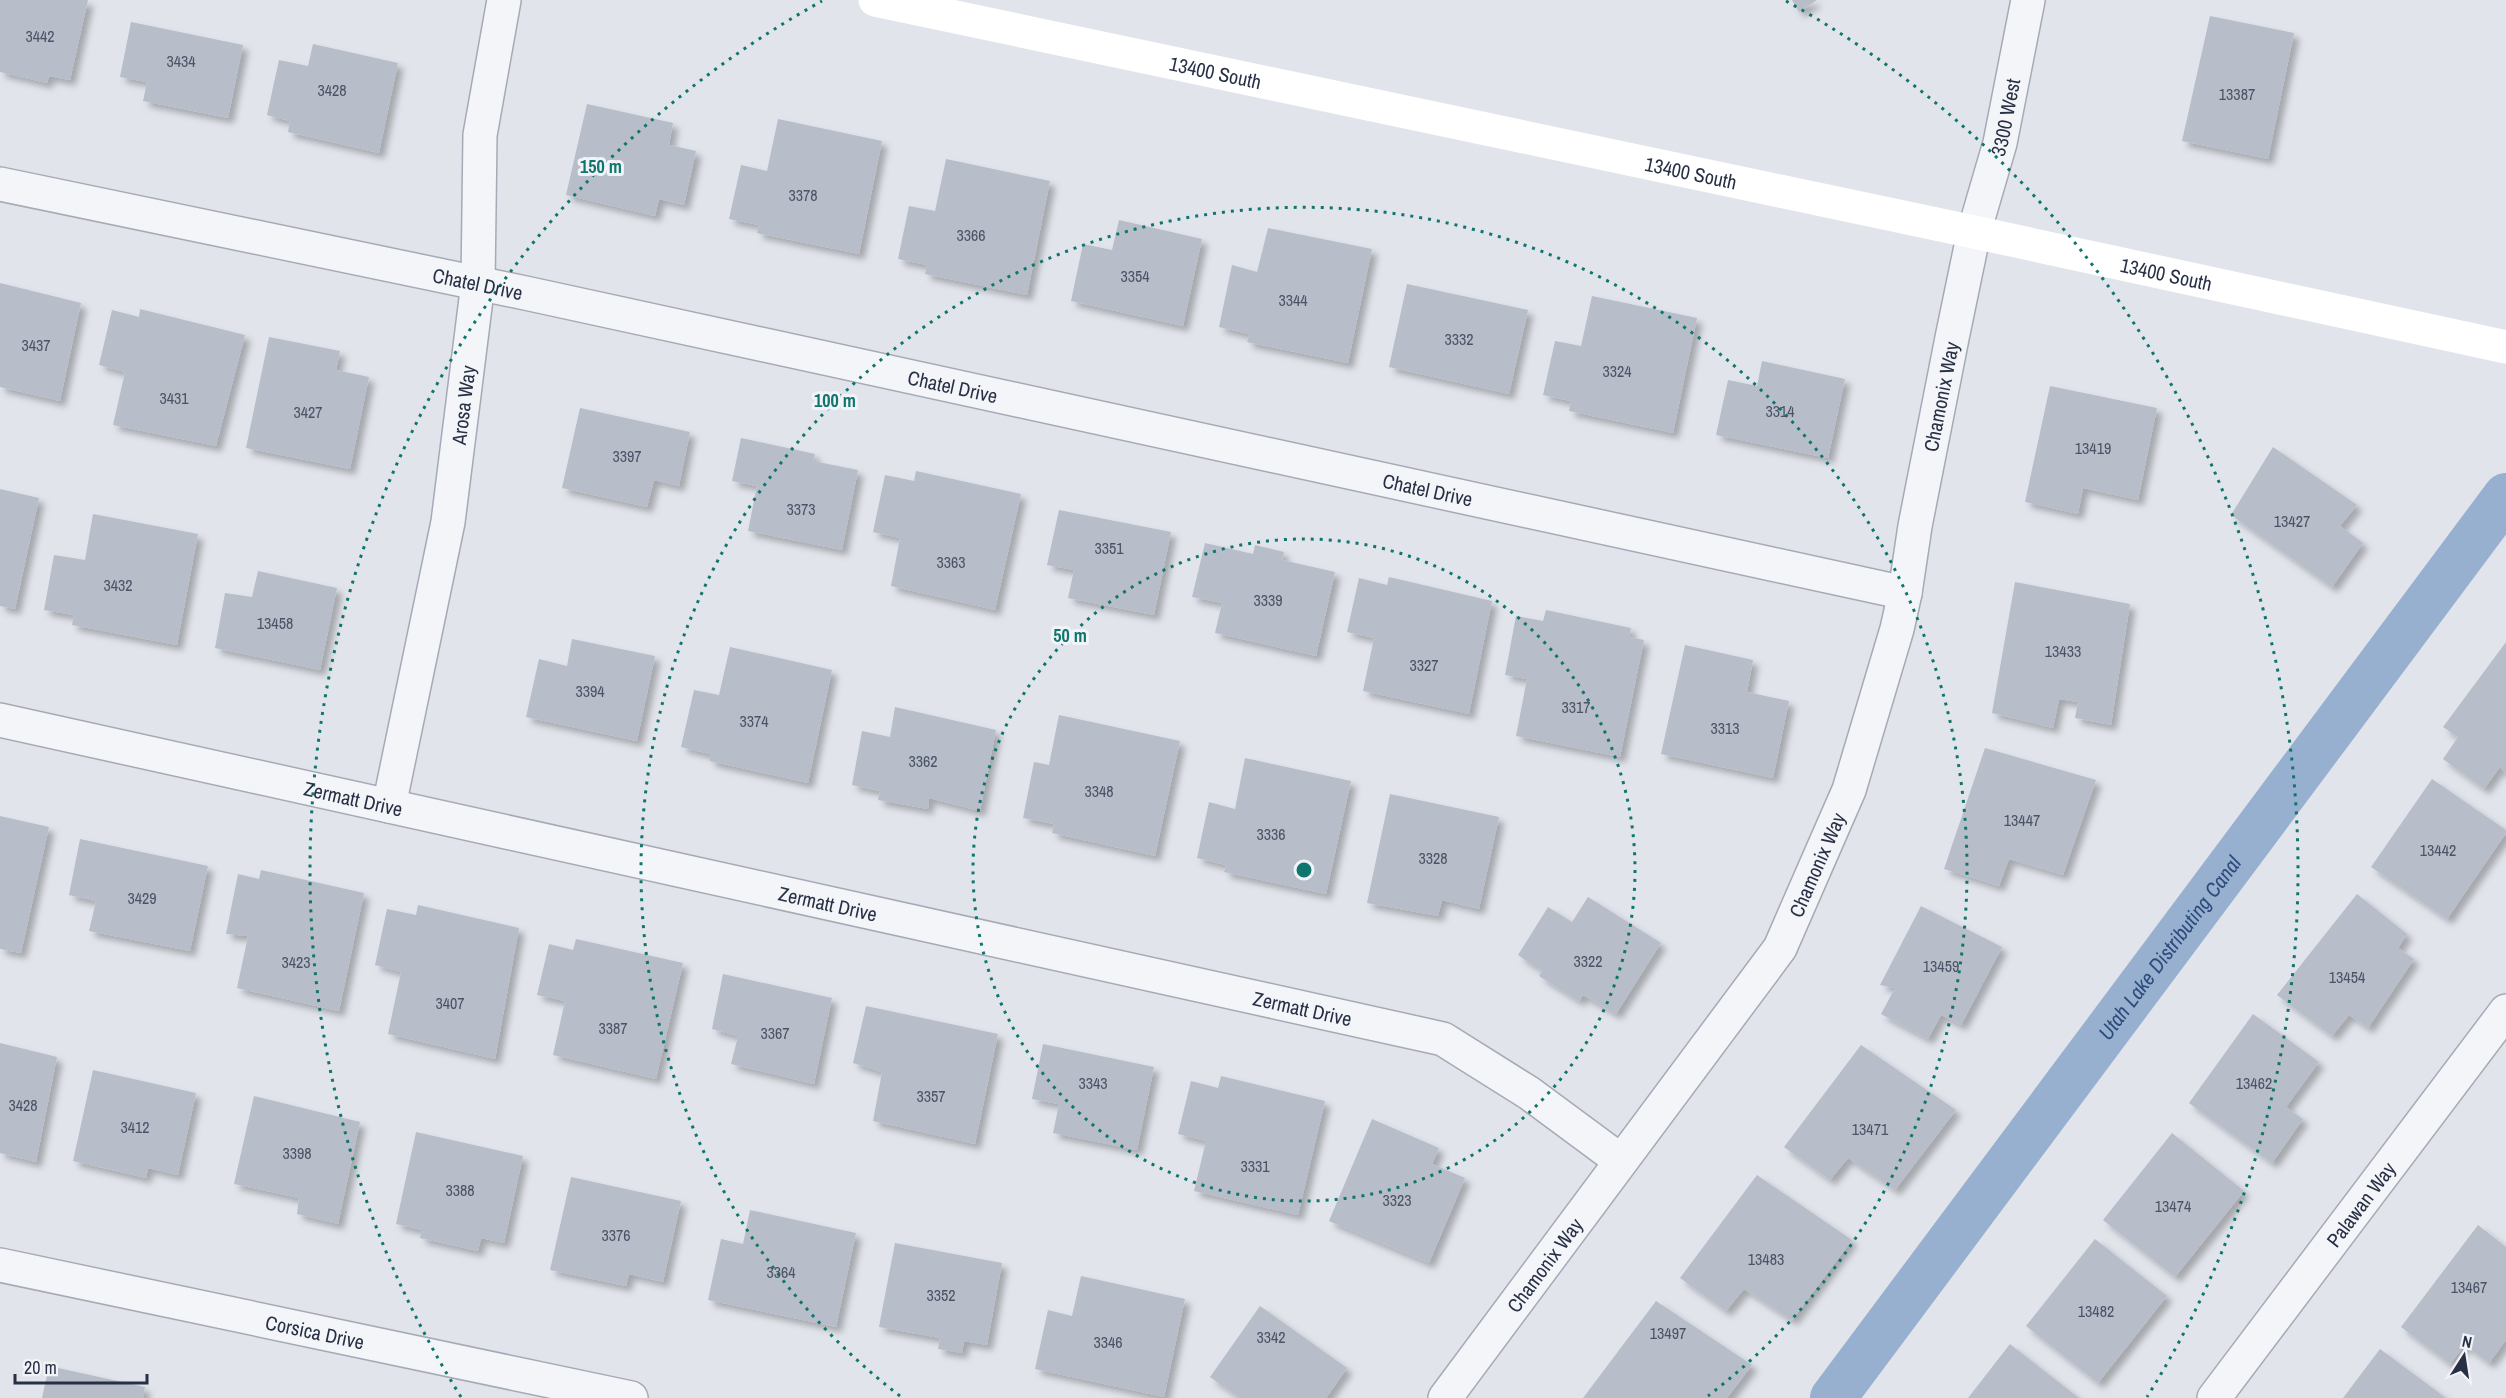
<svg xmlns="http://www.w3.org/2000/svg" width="2506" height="1398" font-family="'Archivo Narrow',sans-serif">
<defs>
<filter id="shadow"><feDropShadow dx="5.5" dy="5.5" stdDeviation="3" flood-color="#0004"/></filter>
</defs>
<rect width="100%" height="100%" fill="#e1e4eb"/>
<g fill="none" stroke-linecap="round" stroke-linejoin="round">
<path stroke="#98b0cf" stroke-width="46" id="s1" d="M1833,1398L2506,496"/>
</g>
<g fill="#b7bdc9" filter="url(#shadow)">
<polygon points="0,0 88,0 70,80 49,76 47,83 0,72"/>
<polygon points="1792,0 1817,0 1799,12"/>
<polygon points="2210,16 2294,33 2268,159 2182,141"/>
<polygon points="131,22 243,45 228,118 143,101 147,82 120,77"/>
<polygon points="313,44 398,63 379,153 288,132 290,121 267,115 279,60 308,66"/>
<polygon points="587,104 673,123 669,145 696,151 684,205 659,199 655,216 566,195"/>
<polygon points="778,119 882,141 859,254 757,233 759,225 729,219 741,165 767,171"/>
<polygon points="946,159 1050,181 1027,295 925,274 927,265 898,259 909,206 935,211"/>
<polygon points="1119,220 1202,239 1183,326 1071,301 1083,244 1112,250"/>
<polygon points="1268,228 1372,249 1348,363 1247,342 1249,334 1219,327 1232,265 1257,272"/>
<polygon points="0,283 81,303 60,401 0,387"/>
<polygon points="1407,284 1528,310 1509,394 1389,367"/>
<polygon points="1592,296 1697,318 1673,433 1569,411 1571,401 1543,395 1555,341 1581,346"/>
<polygon points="140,309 245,335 216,446 113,425 125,372 99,365 112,310 139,317"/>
<polygon points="269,337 340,351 336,370 369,377 350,469 246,448"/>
<polygon points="1762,361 1845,379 1828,458 1716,435 1728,380 1757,386"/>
<polygon points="2050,386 2157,408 2138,500 2083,488 2078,514 2025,502"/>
<polygon points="580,408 690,432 679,486 654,480 647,507 562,488"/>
<polygon points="741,438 815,454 813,461 858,470 842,550 748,531 757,486 732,481"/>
<polygon points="2273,447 2357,505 2340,526 2363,543 2332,587 2231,515"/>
<polygon points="916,471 1021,494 995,610 891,586 900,538 873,532 885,475 914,481"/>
<polygon points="0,489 39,498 15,609 0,606"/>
<polygon points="1059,510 1171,532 1154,615 1068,598 1074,570 1047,565"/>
<polygon points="93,514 198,534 177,645 72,625 74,615 44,610 54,555 85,560"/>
<polygon points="1205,543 1253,554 1255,545 1284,552 1282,560 1335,572 1316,656 1215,633 1222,603 1192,597"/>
<polygon points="258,571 337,588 320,670 215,648 225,593 252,597"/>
<polygon points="1389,577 1492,601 1469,714 1363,691 1374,638 1347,632 1359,578 1387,585"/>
<polygon points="2015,582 2130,604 2111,725 2075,718 2078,702 2059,699 2053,728 1992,713"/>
<polygon points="1546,610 1631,628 1629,637 1644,640 1620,757 1516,736 1527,679 1505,675 1516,616 1543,621"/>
<polygon points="572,639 655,656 637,741 526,717 539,659 567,666"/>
<polygon points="2506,642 2506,774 2500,767 2484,789 2443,759 2458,737 2443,727"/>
<polygon points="1685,645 1753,660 1747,692 1789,701 1773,778 1661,754"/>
<polygon points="730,647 832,670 808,783 710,761 710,754 681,747 694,690 719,695"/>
<polygon points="895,707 996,730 980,811 929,798 928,809 878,800 880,791 852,785 862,731 890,737"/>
<polygon points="1059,715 1180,741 1155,856 1052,833 1054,824 1023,818 1034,762 1049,765"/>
<polygon points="1985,748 2096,780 2063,875 2009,859 1999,886 1944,869"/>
<polygon points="1245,758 1351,781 1326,894 1224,872 1226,865 1197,858 1209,802 1235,809"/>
<polygon points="2432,779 2506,830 2506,833 2447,919 2371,867"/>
<polygon points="1390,794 1499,817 1479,909 1442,900 1438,916 1367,903"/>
<polygon points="0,816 49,827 21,953 0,949"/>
<polygon points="80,839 208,866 190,951 89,931 96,901 69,895"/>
<polygon points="261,870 364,893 339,1011 237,988 248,936 226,934 238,874 259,879"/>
<polygon points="2357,894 2407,934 2398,948 2414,959 2368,1028 2349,1015 2332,1036 2277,995"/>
<polygon points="1588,897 1661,943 1616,1014 1583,995 1579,1001 1539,976 1542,971 1518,955 1548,907 1572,922"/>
<polygon points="418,905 519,928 495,1059 388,1034 401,972 375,965 387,909 416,915"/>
<polygon points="1921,906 2002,947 1961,1025 1941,1015 1928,1039 1881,1014 1895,988 1880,985"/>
<polygon points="576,939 683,963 656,1079 553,1055 565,1001 537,995 549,944 573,950"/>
<polygon points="723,974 832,998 814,1084 731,1064 738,1036 712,1029"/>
<polygon points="866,1006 998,1034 975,1144 873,1121 882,1072 853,1063"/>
<polygon points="2253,1014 2319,1062 2286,1107 2303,1119 2272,1163 2189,1103"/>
<polygon points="0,1043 57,1057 36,1162 0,1153"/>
<polygon points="1043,1044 1154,1067 1137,1150 1053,1133 1059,1104 1032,1099"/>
<polygon points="1861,1045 1956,1110 1895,1190 1848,1158 1830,1180 1784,1147"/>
<polygon points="93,1070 196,1093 178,1175 148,1168 146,1178 73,1161"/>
<polygon points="1221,1076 1325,1101 1298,1215 1194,1191 1206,1141 1178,1134 1191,1081 1218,1088"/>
<polygon points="254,1096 360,1122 338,1224 297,1214 299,1198 234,1184"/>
<polygon points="1372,1119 1439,1148 1432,1164 1465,1178 1429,1263 1329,1221"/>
<polygon points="416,1132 523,1156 504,1243 481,1238 478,1251 420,1238 422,1230 396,1224"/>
<polygon points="2172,1133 2244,1191 2175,1277 2103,1220"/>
<polygon points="1757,1175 1852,1240 1792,1320 1744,1289 1726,1311 1680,1278"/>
<polygon points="571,1177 681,1201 663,1282 629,1274 626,1286 550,1270"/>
<polygon points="750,1210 856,1233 836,1327 708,1300 721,1239 743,1244"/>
<polygon points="2478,1225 2506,1247 2506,1340 2489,1363 2465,1345 2450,1364 2401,1327"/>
<polygon points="2095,1239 2167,1296 2098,1383 2026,1326"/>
<polygon points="895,1243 1002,1263 987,1345 964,1341 962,1353 938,1349 940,1338 879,1327"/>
<polygon points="1081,1276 1185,1299 1164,1397 1035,1369 1048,1310 1072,1316"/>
<polygon points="1656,1301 1752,1365 1727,1398 1583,1398"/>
<polygon points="1260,1306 1347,1368 1326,1398 1240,1398 1210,1377"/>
<polygon points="2010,1344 2079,1398 1968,1398"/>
<polygon points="2380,1349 2446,1398 2343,1398"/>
<polygon points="49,1366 145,1387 143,1398 42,1398"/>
</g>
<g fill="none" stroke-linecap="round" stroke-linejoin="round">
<defs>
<g id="minor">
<path id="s2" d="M0,184L530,294L1905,593"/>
<path id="s3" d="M0,720L1443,1039L1529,1093L1621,1161"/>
<path id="s4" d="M389,806L448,522L478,283L480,135L504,0"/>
<path id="s5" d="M0,1265L631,1398"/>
<path id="s6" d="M1445,1398L1780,948L1849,790L1897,629L1905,593L1915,526L1952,338L1974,232L2000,143L2028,0"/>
<path id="s7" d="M2214,1398L2506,1011"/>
</g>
</defs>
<use href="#minor" stroke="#a5aab6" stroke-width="36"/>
<use href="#minor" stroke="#f4f5f9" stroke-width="33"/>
<path stroke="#fff" stroke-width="33" id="s8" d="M875,0L1974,232L2506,347"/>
</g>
<g fill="none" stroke="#0f766e" stroke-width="3" stroke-dasharray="3 6">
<circle cx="1304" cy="870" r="331"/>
<path d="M900 1396A663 663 0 1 1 1708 1396"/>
<path d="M461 1397A994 994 0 0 1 822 1M1786 1A994 994 0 0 1 2147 1397"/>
</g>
<g text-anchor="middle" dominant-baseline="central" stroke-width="6" stroke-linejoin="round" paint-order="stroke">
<g font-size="16" fill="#4b5366">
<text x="40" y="36">3442</text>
<text x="181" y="61">3434</text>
<text x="332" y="90">3428</text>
<text x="2237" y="94">13387</text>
<text x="803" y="195">3378</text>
<text x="971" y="235">3366</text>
<text x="1135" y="276">3354</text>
<text x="1293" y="300">3344</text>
<text x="1459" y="339">3332</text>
<text x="36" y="345">3437</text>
<text x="1617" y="371">3324</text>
<text x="174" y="398">3431</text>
<text x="1780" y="411">3314</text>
<text x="308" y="412">3427</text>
<text x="2093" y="448">13419</text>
<text x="627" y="456">3397</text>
<text x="801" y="509">3373</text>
<text x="2292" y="521">13427</text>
<text x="1109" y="548">3351</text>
<text x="951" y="562">3363</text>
<text x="118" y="585">3432</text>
<text x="1268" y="600">3339</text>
<text x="275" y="623">13458</text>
<text x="2063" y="651">13433</text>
<text x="1424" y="665">3327</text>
<text x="590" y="691">3394</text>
<text x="1576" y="707">3317</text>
<text x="754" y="721">3374</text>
<text x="1725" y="728">3313</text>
<text x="923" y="761">3362</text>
<text x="1099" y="791">3348</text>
<text x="2022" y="820">13447</text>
<text x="1271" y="834">3336</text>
<text x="2438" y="850">13442</text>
<text x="1433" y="858">3328</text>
<text x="142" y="898">3429</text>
<text x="1588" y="961">3322</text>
<text x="296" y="962">3423</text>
<text x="1941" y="966">13459</text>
<text x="2347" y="977">13454</text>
<text x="450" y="1003">3407</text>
<text x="613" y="1028">3387</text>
<text x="775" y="1033">3367</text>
<text x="1093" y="1083">3343</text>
<text x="2254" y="1083">13462</text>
<text x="931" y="1096">3357</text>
<text x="23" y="1105">3428</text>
<text x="135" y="1127">3412</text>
<text x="1870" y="1129">13471</text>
<text x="297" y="1153">3398</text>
<text x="1255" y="1166">3331</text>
<text x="460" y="1190">3388</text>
<text x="1397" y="1200">3323</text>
<text x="2173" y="1206">13474</text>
<text x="616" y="1235">3376</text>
<text x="1766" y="1259">13483</text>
<text x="781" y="1272">3364</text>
<text x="2469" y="1287">13467</text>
<text x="941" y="1295">3352</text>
<text x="2096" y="1311">13482</text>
<text x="1668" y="1333">13497</text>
<text x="1271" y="1337">3342</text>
<text x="1108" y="1342">3346</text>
</g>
<g font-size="20" fill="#273045" stroke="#f1f3f8">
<text stroke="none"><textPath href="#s8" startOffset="348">13400 South</textPath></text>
<text stroke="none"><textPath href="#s6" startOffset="1425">3300 West</textPath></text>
<text stroke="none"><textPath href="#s8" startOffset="834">13400 South</textPath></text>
<text stroke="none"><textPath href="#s8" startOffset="1320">13400 South</textPath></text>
<text stroke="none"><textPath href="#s2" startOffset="488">Chatel Drive</textPath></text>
<text stroke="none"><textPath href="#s2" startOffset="974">Chatel Drive</textPath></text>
<text stroke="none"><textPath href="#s6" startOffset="1138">Chamonix Way</textPath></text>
<text stroke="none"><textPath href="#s4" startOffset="408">Arosa Way</textPath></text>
<text stroke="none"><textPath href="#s2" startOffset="1460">Chatel Drive</textPath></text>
<text stroke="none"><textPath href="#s3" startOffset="362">Zermatt Drive</textPath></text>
<text stroke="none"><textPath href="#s6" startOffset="652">Chamonix Way</textPath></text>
<text stroke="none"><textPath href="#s3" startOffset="848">Zermatt Drive</textPath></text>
<text stroke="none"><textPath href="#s3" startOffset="1334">Zermatt Drive</textPath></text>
<text stroke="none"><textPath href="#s7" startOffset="243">Palawan Way</textPath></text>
<text stroke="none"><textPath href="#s6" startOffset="166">Chamonix Way</textPath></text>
<text stroke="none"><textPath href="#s5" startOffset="322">Corsica Drive</textPath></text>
</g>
<g font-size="21" font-style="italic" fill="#2d4c7d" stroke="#f1f3f8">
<text stroke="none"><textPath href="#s1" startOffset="562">Utah Lake Distributing Canal</textPath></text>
</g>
</g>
<circle cx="1304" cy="870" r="9" fill="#0f766e" stroke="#f1f3f8" stroke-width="3"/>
<g font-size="18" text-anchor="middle" font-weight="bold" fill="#0f766e" stroke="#f1f3f8" stroke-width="6" stroke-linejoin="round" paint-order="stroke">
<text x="601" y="173">150 m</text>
<text x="835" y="407">100 m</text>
<text x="1070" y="642">50 m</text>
</g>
<g transform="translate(2464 1356) rotate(12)" stroke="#f1f3f8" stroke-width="4.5" paint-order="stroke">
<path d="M0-4.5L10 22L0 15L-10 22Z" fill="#273045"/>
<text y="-9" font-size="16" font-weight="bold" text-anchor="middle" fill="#273045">N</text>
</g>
<path d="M15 1374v9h132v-9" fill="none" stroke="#273045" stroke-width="3"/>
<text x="24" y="1374" font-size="18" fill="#273045" stroke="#f1f3f8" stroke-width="4.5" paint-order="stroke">20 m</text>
</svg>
